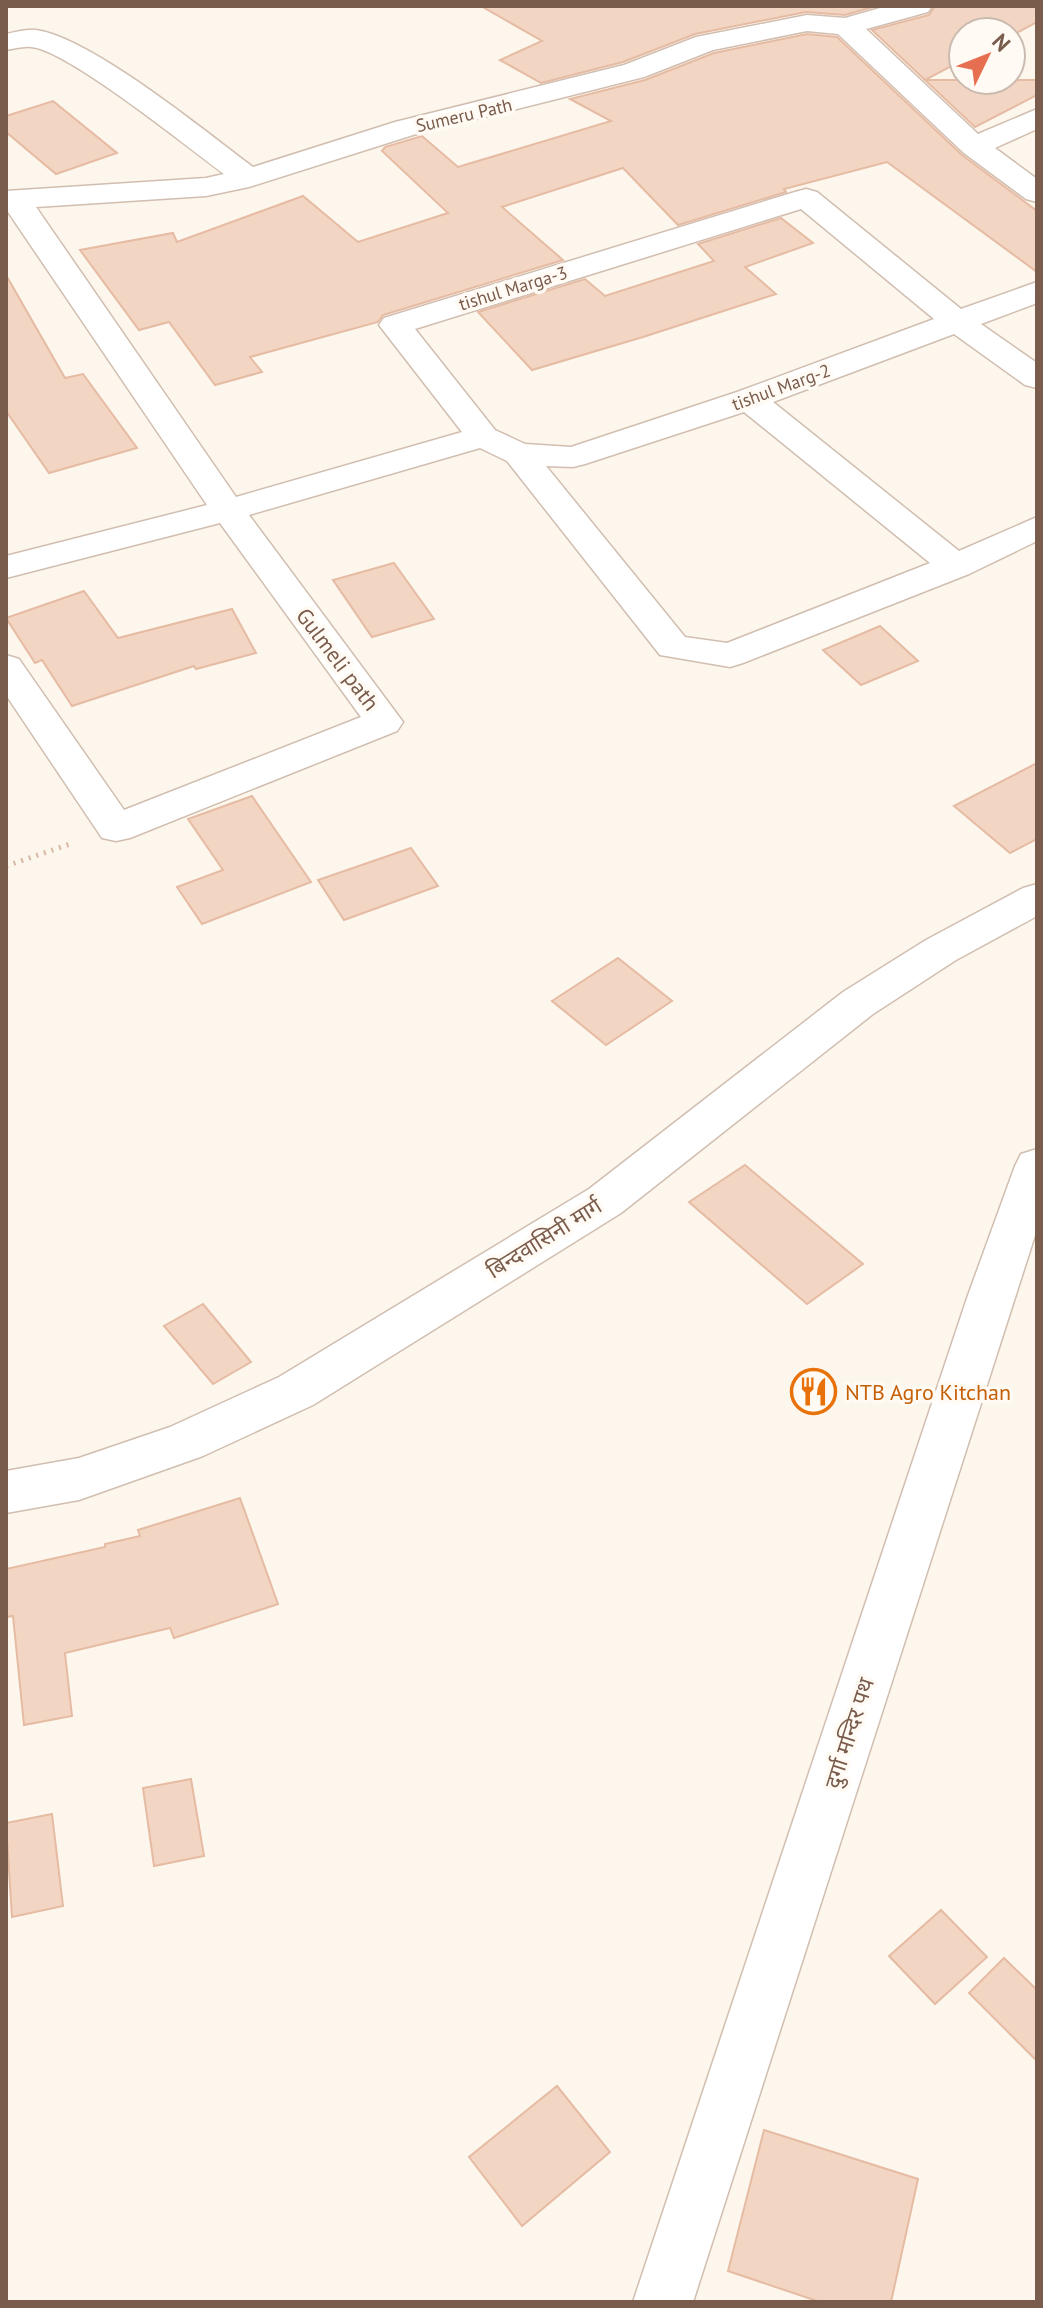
<svg xmlns="http://www.w3.org/2000/svg" width="1043" height="2308" font-family="'PT Sans','Noto Sans Devanagari',sans-serif">
<rect width="100%" height="100%" fill="#fdf6ec"/>
<g fill="#f3d5c3" stroke="#e6bba3" stroke-width="2">
<polygon points="481,6 876,6 845,15 806,12 695,34 623,62 541,83 500,60 542,41"/>
<polygon points="935,6 1037,6 1037,22 1011,36 1011,32 963,32 963,60 925,80 872,30 929,15"/>
<polygon points="807,34 837,37 962,155 1037,211 1037,272 887,162 784,189 786,192 678,225 623,168 502,207 563,260 383,315 378,322 250,357 262,372 215,385 169,322 139,330 80,250 173,233 177,242 303,196 358,242 448,213 382,151 385,147 422,136 458,167 611,121 570,99 645,80 714,53"/>
<polygon points="925,80 1037,80 1037,95 975,127"/>
<polygon points="53,101 117,153 56,174 6,132 6,116"/>
<polygon points="781,218 813,243 745,267 776,294 643,337 532,370 478,312 585,279 605,296 714,261 698,244"/>
<polygon points="6,275 65,378 83,374 137,448 49,473 6,411"/>
<polygon points="394,563 434,619 372,637 333,580"/>
<polygon points="84,591 118,638 232,609 256,653 196,669 194,666 72,706 42,660 35,663 6,618"/>
<polygon points="880,626 918,661 861,685 823,650"/>
<polygon points="1037,763 1037,839 1010,853 954,806"/>
<polygon points="252,796 311,882 202,924 177,887 223,870 188,819"/>
<polygon points="411,848 438,886 344,920 318,880"/>
<polygon points="618,958 672,1001 606,1045 552,1001"/>
<polygon points="745,1165 863,1264 807,1304 689,1202"/>
<polygon points="203,1304 251,1362 213,1384 164,1326"/>
<polygon points="240,1498 278,1604 174,1638 170,1628 65,1653 72,1716 24,1725 13,1616 6,1617 6,1569 105,1547 105,1544 140,1536 138,1530"/>
<polygon points="191,1779 204,1856 154,1866 143,1788"/>
<polygon points="52,1814 63,1906 12,1917 6,1823"/>
<polygon points="941,1910 987,1957 935,2004 889,1956"/>
<polygon points="1004,1958 1037,1990 1037,2061 969,1993"/>
<polygon points="557,2086 610,2152 522,2226 469,2157"/>
<polygon points="764,2130 918,2179 891,2302 820,2302 728,2271"/>
</g>
<g fill="none" stroke-linecap="round" stroke-linejoin="round">
<defs>
<g id="minor">
<path d="M887,6H932L928,12L866,29L978,134L1037,109V129L995,148L1037,179V202L1026,199L964,153L838,34L807,31L713,50L644,77L413,135L249,187L206,196L36,207L236,497L462,432L379,325L384,318L795,192L806,189L817,192L961,309L1037,282V303L981,324L1037,363V388L1025,385L954,334L773,402L959,551L1037,517V541L969,574L743,663L730,667L660,655L507,461L480,448L249,515L403,722L397,731L130,838L116,841L102,838L6,695V655L19,659L124,810L361,717L220,523L6,578V556L207,505L6,209V191L206,178L224,174C190,149 66,49 31,47C23,46 14,49 6,50V34C16,32 27,29 36,30C90,37 206,132 253,167L395,122L624,65L696,37L807,15L845,18ZM801,209L934,319L737,392L571,447L525,444L495,430L415,329ZM744,412L930,563L727,643L685,637L546,466L573,467L585,464Z"/>
<polygon points="1037,884 1037,916 956,960 873,1014 621,1213 313,1405 203,1456 79,1500 6,1513 6,1471 79,1458 170,1427 279,1377 589,1189 843,992 926,940 1023,888"/>
<polygon points="1037,1149 1037,1229 693,2302 633,2302 967,1298 1015,1166 1021,1154"/>
</g>
</defs>
<use href="#minor" stroke="#d1beb0" stroke-width="3"/>
<polyline stroke="#d9b8a5" stroke-width="5" stroke-dasharray="2 6" stroke-linecap="butt" points="6,866 73,843"/>
<use href="#minor" fill="#fff" fill-rule="evenodd"/>
</g>
<defs>
<symbol id="restaurant-ring" viewBox="-11 -11 22 22"><circle r="9.5" fill="#fffaf3" stroke="#e8710a" stroke-width="1.5"/><path d="M-5-6h1v4h1v-4h1v4h1v-4h1v5L-1.5 .5V6h-2V.5L-5-1ZM5-6V6H3V1.5H1.5Q1.5-4 5-6Z" fill="#e8710a"/></symbol>
</defs>
<g fill-rule="evenodd">
<use href="#restaurant-ring" x="788" y="1366" width="51" height="51"/>
</g>
<g text-anchor="middle" dominant-baseline="central" stroke-width="7" stroke-linejoin="round" paint-order="stroke">
<g font-size="18" fill="#7a5c4d" stroke="#fffaf3">
<text transform="translate(464 115) rotate(-13)">Sumeru Path</text>
<text transform="translate(513 288) rotate(-17)">tishul Marga-3</text>
<text transform="translate(781 387) rotate(-20)">tishul Marg-2</text>
</g>
<g font-size="22" fill="#7a5c4d" stroke="#fffaf3">
<text transform="translate(338 659) rotate(53)">Gulmeli path</text>
<text transform="translate(544 1238) rotate(-32)">बिन्दवासिनी मार्ग</text>
<text transform="translate(849 1733) rotate(-72)">दुर्गा मन्दिर पथ</text>
</g>
<g font-size="22" fill="#c56008" stroke="#fffaf3" text-anchor="start">
<text x="845" y="1392">NTB Agro Kitchan</text>
</g>
</g>
<rect width="1043" height="2308" fill="none" stroke="#7a5c4d" stroke-width="16"/>
<g transform="translate(987 56) rotate(47)"><circle r="38" fill="#fffaf3" stroke="#cabbb1" stroke-width="2"/>
<path d="M0-6L14 30L0 20L-14 30Z" fill="#e76f51"/>
<text y="-12" font-size="22" font-weight="bold" text-anchor="middle" fill="#7a5c4d">N</text>
</g>
</svg>
